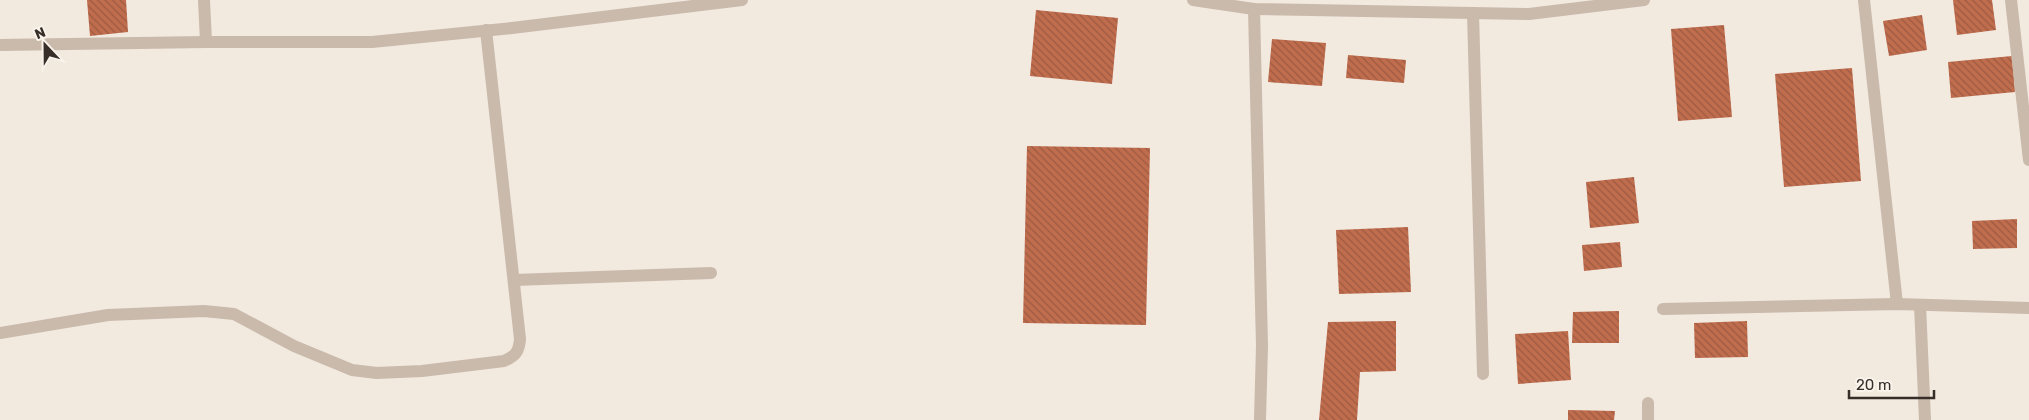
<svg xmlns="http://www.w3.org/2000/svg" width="2029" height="420" font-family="Rubik,sans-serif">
<defs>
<pattern id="building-back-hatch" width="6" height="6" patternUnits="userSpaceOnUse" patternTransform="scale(1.25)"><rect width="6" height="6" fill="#c06d4e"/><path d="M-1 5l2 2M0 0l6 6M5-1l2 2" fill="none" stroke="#9d5a41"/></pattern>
</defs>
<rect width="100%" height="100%" fill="#f2e9df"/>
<g fill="url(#building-back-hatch)">
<polygon points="87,0 126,0 128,32 90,36"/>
<polygon points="1953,0 1992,0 1996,30 1957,35"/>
<polygon points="1036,10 1118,18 1112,84 1030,76"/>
<polygon points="1922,15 1927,50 1889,56 1883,21"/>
<polygon points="1724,25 1732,117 1678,121 1671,29"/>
<polygon points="1272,39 1326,43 1322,86 1268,82"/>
<polygon points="1348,55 1406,60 1404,83 1346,78"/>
<polygon points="2012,56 2015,92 1951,98 1948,62"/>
<polygon points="1852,68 1861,181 1784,187 1775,74"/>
<polygon points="1027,146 1150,148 1146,325 1023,323"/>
<polygon points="1634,177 1639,223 1590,228 1586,182"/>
<polygon points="2017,219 2017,248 1973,249 1972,221"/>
<polygon points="1408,227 1411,292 1339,294 1336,230"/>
<polygon points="1620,242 1622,267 1584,271 1582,245"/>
<polygon points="1619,311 1619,343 1572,343 1573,312"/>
<polygon points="1396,321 1396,371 1360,372 1357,420 1319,420 1328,322"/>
<polygon points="1747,321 1748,357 1695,358 1694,323"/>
<polygon points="1568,331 1571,380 1518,384 1515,334"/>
<polygon points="1568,410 1615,411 1614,420 1568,420"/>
</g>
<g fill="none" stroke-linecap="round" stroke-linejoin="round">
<polyline stroke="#c9baab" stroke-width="12" points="204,0 206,42"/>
<g stroke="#c9baab" stroke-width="12">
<polyline points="1193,0 1254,9 1529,14 1644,0"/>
<polyline points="1864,0 1897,304"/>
<polyline points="2011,0 2029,160"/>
<polyline points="1254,9 1262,346 1260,420"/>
<polyline points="1473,13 1483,374"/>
<polyline points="0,45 206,42 372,42 512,28 742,0"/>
<polyline points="514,280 711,273"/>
<polyline points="1920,305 1925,420"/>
<polyline points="1663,309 1897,304 2029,308"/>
<path d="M0,333L108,315L204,311L234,314L294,346L352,370L377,373L422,371L504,361C516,356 519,351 520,339L486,30"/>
<polyline points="1648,403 1648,420"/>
</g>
</g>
<g transform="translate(45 45) rotate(338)" stroke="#f9f3eb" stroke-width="4" paint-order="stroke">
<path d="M0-4L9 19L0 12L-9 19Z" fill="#372e2a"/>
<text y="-8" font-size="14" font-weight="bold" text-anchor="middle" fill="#372e2a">N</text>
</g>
<path d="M1849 390v8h85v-8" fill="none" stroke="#372e2a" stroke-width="2.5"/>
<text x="1856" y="390" font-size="15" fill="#372e2a" stroke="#f9f3eb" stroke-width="4" paint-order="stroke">20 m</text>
</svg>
